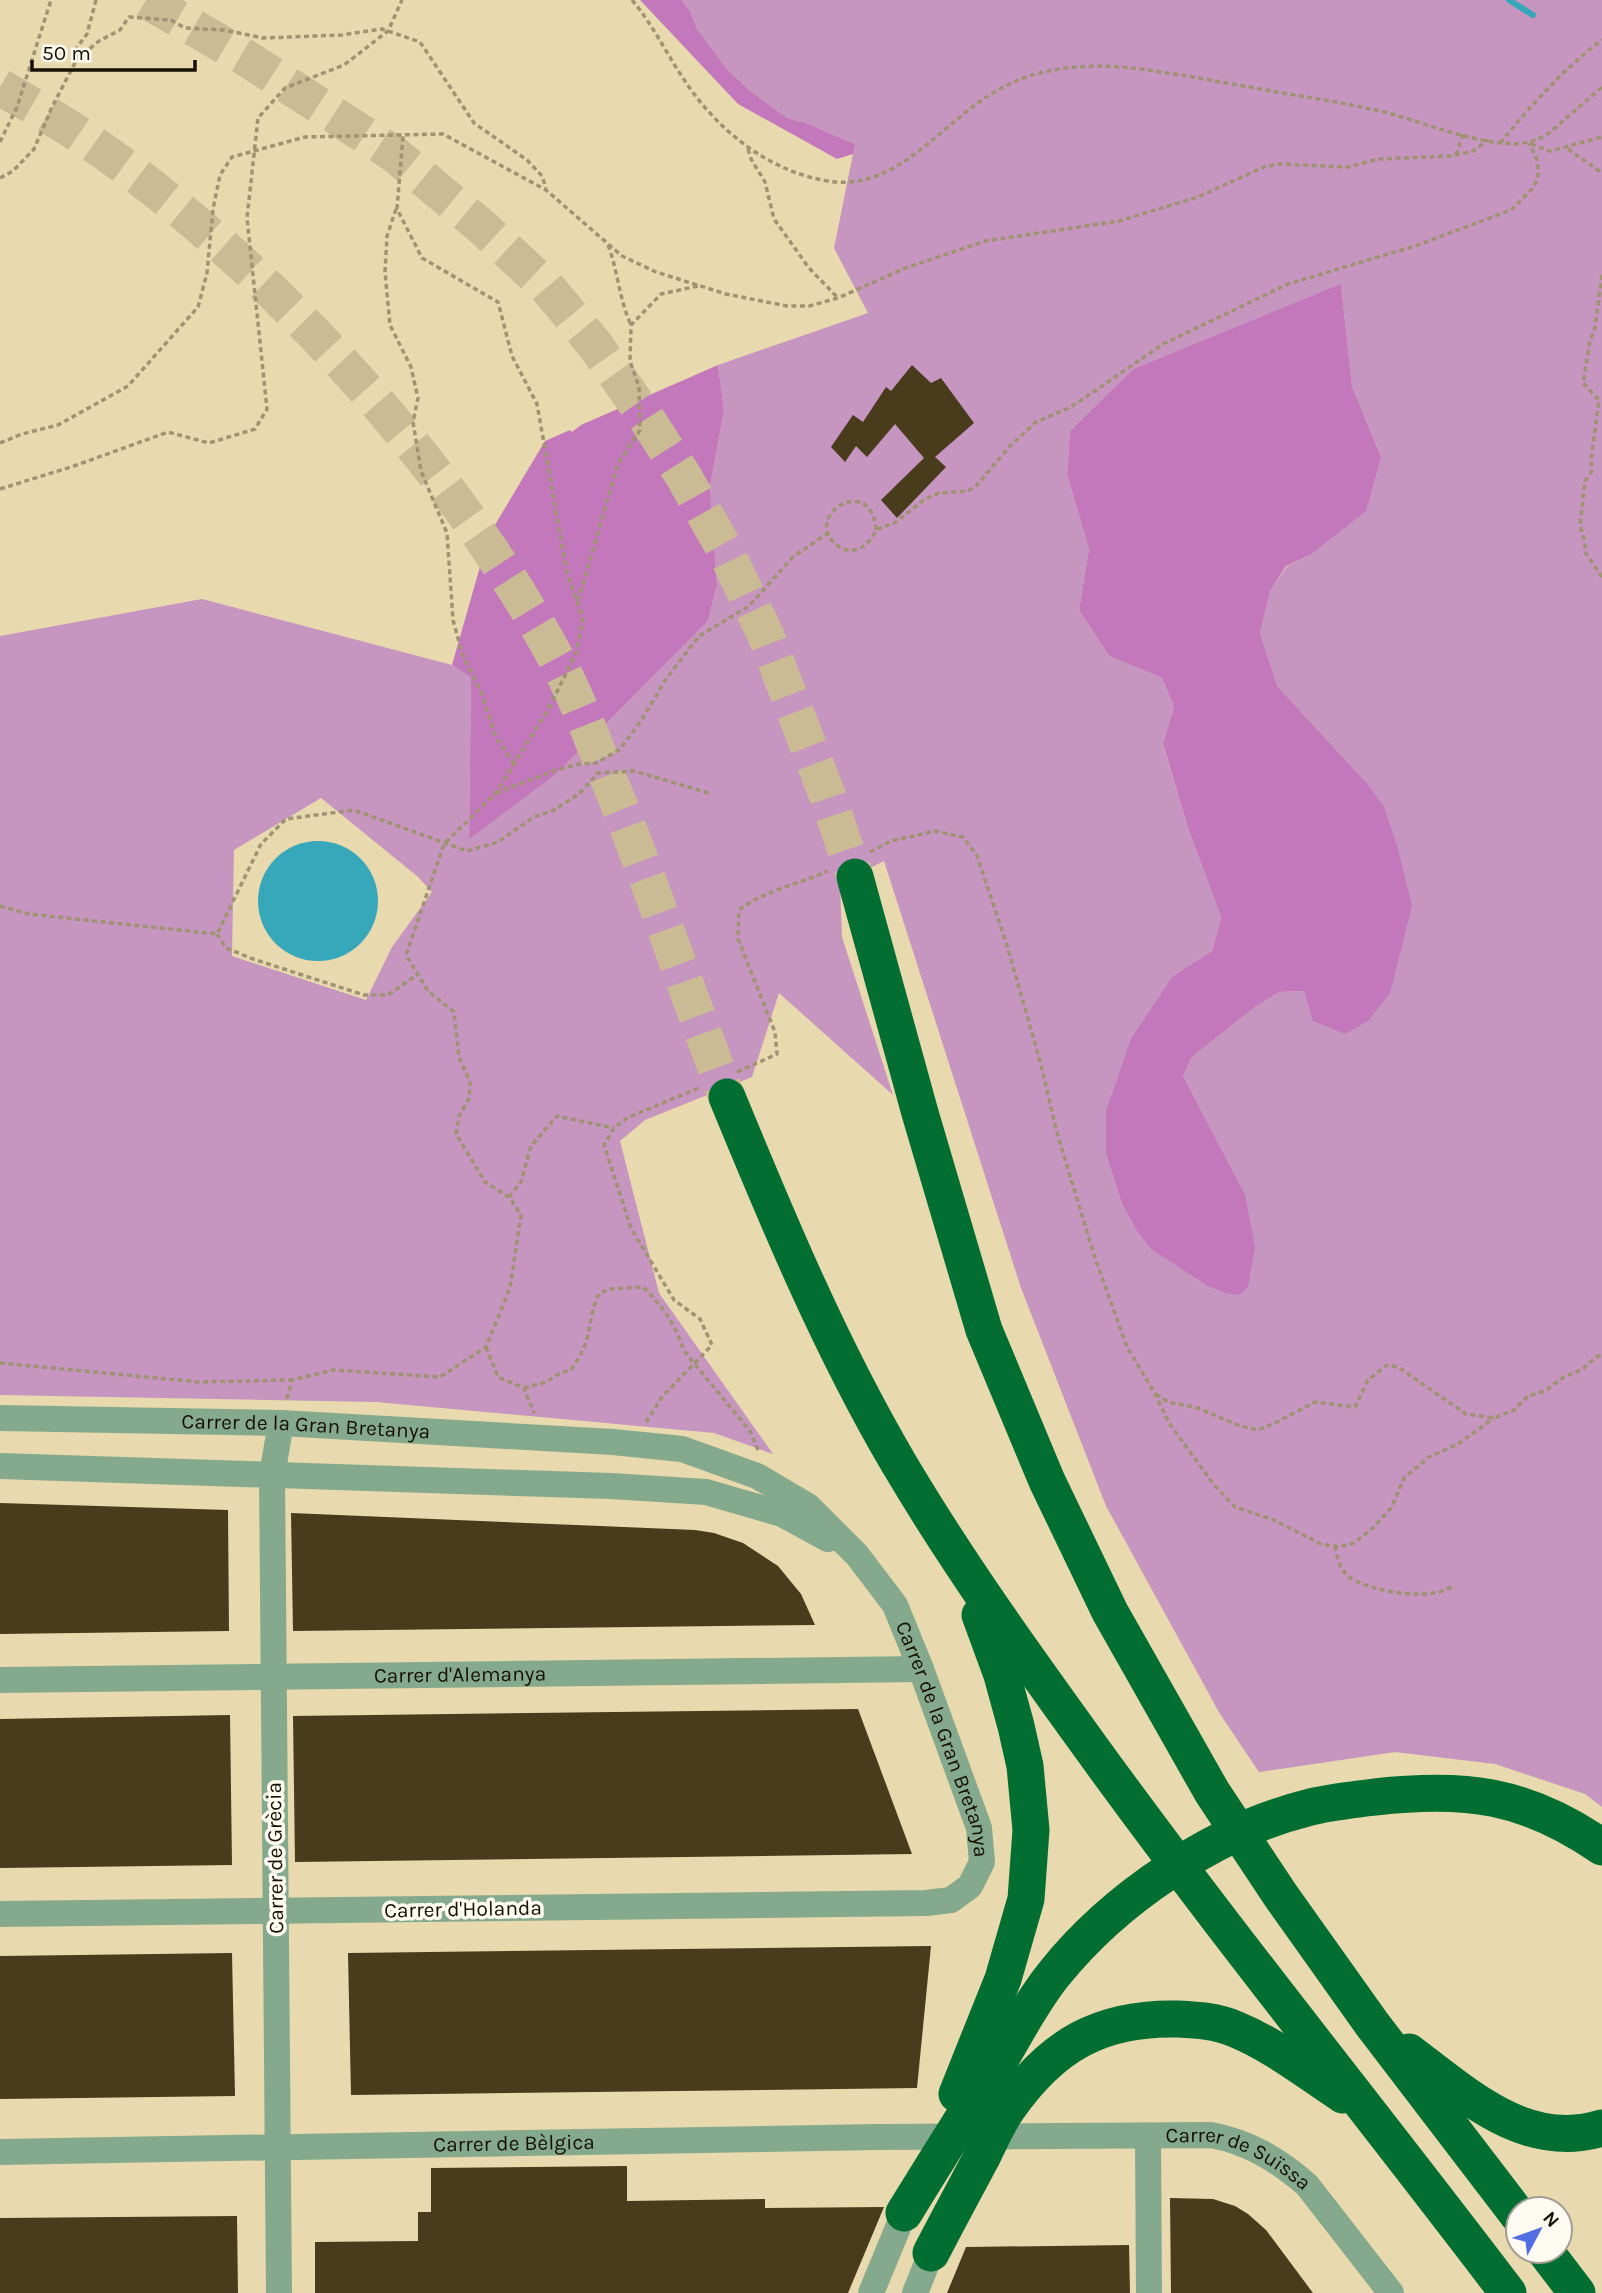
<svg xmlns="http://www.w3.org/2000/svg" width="1602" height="2293" font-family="Karla,sans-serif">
<rect width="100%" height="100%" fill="#e9d9ae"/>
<path fill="#c695c0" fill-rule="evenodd" d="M682,0H1602V1807L1585,1794L1495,1764L1395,1752L1259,1772L1220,1714L1106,1506L1021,1288L884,861L840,883L842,937L893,1095L779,993L752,1077L645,1120L620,1141L659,1293L773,1454L714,1433L376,1402L0,1395V636L202,599L452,665L471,676L469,838L555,775L708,621L717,585L710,486L724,411L718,365L868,313L834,248L855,144L806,123L787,118L748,89L726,68L697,29L690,11ZM1341,285L1352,386L1381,457L1310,555L1287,566L1270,592L1260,633L1278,687L1365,781L1304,991L1279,992L1255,1007L1192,1057L1183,1076L1245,1194L1135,1228L1122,1204L1106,1154L1173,976L1212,951L1221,917L1188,828L1163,745L1174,707L1162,678L1109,656L1079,610L1089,549L1067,475L1070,431L1133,369ZM321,798L417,876L432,892L392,947L366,1000L232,956L234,850Z"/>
<g fill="#c278bb">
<polygon points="640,0 682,0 690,11 697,29 726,68 748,89 787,118 806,123 855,144 853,154 837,159 738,104"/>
<polygon points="1341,284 1352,386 1381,457 1366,511 1310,555 1286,566 1270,592 1260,633 1278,687 1365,781 1384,807 1397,845 1412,906 1390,993 1368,1021 1345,1034 1313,1021 1304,991 1279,992 1255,1007 1192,1057 1183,1076 1245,1194 1255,1247 1248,1287 1239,1295 1225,1293 1208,1286 1151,1249 1135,1228 1122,1204 1106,1154 1106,1111 1131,1039 1173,976 1212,951 1221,917 1188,828 1163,744 1174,707 1162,678 1109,656 1079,610 1089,549 1067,475 1070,431 1133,369"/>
<polygon points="718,365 724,411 710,486 717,585 708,621 555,775 469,839 471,677 452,665 489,535 545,441 570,430 572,432 581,425"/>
</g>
<circle fill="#36a8ba" cx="318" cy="901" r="60"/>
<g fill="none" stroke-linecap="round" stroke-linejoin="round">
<polyline stroke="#36a8ba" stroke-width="6" points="1509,0 1533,15"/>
</g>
<g fill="#483c1c">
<polygon points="912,365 931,383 941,378 974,423 935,457 946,467 897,518 881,500 924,458 895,424 867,457 856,446 845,462 831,447 853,415 863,422 886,387 891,391"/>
<polygon points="0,1503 228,1510 229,1631 0,1634"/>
<polygon points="291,1513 695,1530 714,1533 743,1543 778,1566 801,1594 815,1625 293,1631"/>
<polygon points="858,1709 912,1854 295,1862 293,1716"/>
<polygon points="230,1715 232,1865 0,1868 0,1719"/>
<polygon points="931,1946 917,2088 351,2095 348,1953"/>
<polygon points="232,1953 235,2096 0,2099 0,1956"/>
<polygon points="627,2166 627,2201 765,2199 765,2208 884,2207 848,2293 315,2293 315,2242 418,2241 418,2212 431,2212 431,2168"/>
<polygon points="1170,2198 1213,2199 1235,2206 1248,2214 1266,2230 1313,2293 1171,2293"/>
<polygon points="237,2216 238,2293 0,2293 0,2218"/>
<polygon points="1129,2245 1130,2293 947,2293 966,2247"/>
</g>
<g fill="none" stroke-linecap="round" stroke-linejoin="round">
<g stroke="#cabb94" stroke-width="37" stroke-dasharray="37 18" stroke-linecap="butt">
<polyline points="146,0 246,58 394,154 482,227 547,287 595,345 643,413 684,477 726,552 766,636 828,797 855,877"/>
<path d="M0,87C26,102 52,117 77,133C266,260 449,460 557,660C579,702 595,746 613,790C654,891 688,995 727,1097"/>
</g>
<g stroke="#9f9372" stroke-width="3.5" stroke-dasharray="5 3.5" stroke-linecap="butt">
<path d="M632,0C654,26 668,57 687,84C719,131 767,169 822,180C898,196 941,120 1000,89C1035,69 1078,64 1118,67C1160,70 1202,79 1244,86C1291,95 1338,101 1384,112C1423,122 1462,139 1502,143C1519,145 1533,143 1548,134L1602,87"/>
<polyline points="77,59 75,50 87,34 96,0"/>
<polyline points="0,142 17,107 51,0"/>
<path d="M1500,143C1532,105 1562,70 1602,40"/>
<polyline points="1531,144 1550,151 1602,137"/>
<polyline points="748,149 751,159 765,182 774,219 809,268 838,298"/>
<polyline points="1568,149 1602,173"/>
<polyline points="1456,155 1463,134"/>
<polyline points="0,178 13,171 34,149 52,107 77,59 99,41 120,30 129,17 171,20 185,28 224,30 263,38 342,35 382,29 420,42 474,123 527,160 542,176 546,188"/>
<polyline points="396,209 387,236 385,272 390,325 411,367 418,398 413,422 421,471 447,533 453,620 462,653 481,692 496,738 514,763"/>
<path d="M608,245C618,271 619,299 631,325"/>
<polyline points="1602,275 1595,327 1590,341 1583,383 1599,400 1591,460 1592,471 1585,481 1580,526 1585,542 1585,552 1602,577"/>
<polyline points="0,443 22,434 58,425 128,386 198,307 207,273 213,209 220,175 232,157 305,137 443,134 546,190 622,256 656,272 726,294 787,306 809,306 838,298 903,269 985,241 1119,221 1198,197 1264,167 1279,164 1348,167 1378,159 1452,156 1473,151 1488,140"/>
<polyline points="0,489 74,466 168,432 209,443 255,429 267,409 247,218 258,118 285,88 344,65 388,31 402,0"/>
<path d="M876,530C872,471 799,517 838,546C854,557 870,545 876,530L896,522L925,499L939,493L968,491L977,485L1011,445L1036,422L1069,408L1086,397L1163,344L1288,284L1415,246L1511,210L1534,187L1539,172L1536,157L1529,143"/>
<polyline points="578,601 618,464 640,430 639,387 630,361 631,325 661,294 698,286"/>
<polyline points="496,793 556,770 580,764 597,763 620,749 641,721 666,679 699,636 749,606 793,557 828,533"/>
<polyline points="870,852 891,841 935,831 963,837 977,856 1006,942 1040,1061 1057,1133 1095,1258 1127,1347 1154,1392 1169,1423 1214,1485 1235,1507 1274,1520 1321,1544 1339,1547 1354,1543 1373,1528 1392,1507 1404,1478 1429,1457 1458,1444 1494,1418"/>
<polyline points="0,906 29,914 217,934 261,844 286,819 354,810 467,851 498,842 534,817 554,810 579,794 598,773 634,771 712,794"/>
<polyline points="217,934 226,948 253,959 364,995 388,995 418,974"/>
<path d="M737,1072L777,1054L775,1032L738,939L739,910C763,891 799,884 828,871"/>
<polyline points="509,1197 521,1182 531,1146 557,1116 614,1128"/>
<polyline points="486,1347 498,1377 524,1388 534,1413"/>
<polyline points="0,1363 199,1382 292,1380"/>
<path d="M524,1388L546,1382L560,1373L571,1370C575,1363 580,1357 583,1350C591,1331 590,1312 599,1294L609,1289L643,1287C663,1306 675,1324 684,1351L750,1431L758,1450"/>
<polyline points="1156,1394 1168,1402 1198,1408 1240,1426 1258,1430 1275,1423 1315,1402 1355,1407 1368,1380 1387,1365 1398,1367 1466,1414 1494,1418 1514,1410 1528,1396 1545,1391 1564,1377 1583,1369 1596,1357 1602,1355"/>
<polyline points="287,1399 292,1380 334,1370 440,1377 486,1347 510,1288 521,1215 509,1197 485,1182 456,1134 459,1116 469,1099 470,1082 459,1057 454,1012 428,991 406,955 444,844 495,794 548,710 577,651 583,618 567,573 537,404 512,356 498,302 422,258 397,209 403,136"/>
<polyline points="646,1422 662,1397 712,1345 700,1319 674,1300 631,1228 604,1145 614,1128 627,1118 701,1087"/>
<path d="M1335,1546C1337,1557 1339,1568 1348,1576C1366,1590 1412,1597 1434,1593C1441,1592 1449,1588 1455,1586"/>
</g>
<g stroke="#85a98c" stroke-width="26">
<path id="s1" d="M0,1418L281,1423L613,1442L682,1449L757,1476L808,1506L857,1555L895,1605L921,1669L979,1828L982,1862L970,1886L951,1900L926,1903L0,1914"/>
<polyline points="0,1466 611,1486 706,1492 782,1514 828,1539"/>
<path id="s2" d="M0,1680L921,1669"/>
<polyline points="1148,2136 1149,2293"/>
<path id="s3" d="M0,2152L877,2137L1211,2135C1249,2142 1278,2160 1307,2185L1391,2293"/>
<polyline points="279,2293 272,1475 281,1423"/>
<polyline points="871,2293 904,2213"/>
<polyline points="915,2293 931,2253"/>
</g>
<g stroke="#026e31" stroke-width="37">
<polyline points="855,877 920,1113 984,1330 1047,1481 1110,1612 1212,1792 1281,1896 1372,2024 1518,2215"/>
<path d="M727,1097C778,1221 830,1346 898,1462C957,1562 1024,1655 1092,1749C1226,1934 1370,2111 1508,2293"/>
<path d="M1409,2052C1465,2094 1526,2152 1602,2128"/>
<polyline points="957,2094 1003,1979 1026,1899 1031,1830 1025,1766 1016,1726 1002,1675 980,1615"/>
<path d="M904,2213C933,2166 962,2119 992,2073C1013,2040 1029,2005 1054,1974C1114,1899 1214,1831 1307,1808C1329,1802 1353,1800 1375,1797C1466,1787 1525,1794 1602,1847"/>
<polyline points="1545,2251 1577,2293"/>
<path d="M931,2253C948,2220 966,2187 983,2155C991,2139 998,2122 1008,2108C1052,2045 1101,2017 1178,2019C1198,2020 1216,2021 1235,2029C1274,2045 1308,2072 1343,2095"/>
</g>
</g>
<g text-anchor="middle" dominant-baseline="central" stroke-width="7" stroke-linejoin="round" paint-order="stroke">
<g font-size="21" fill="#171103" stroke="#fefbf2">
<text stroke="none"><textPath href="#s1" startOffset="306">Carrer de la Gran Bretanya</textPath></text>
<text stroke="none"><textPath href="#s2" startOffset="460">Carrer d'Alemanya</textPath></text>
<text stroke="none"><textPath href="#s1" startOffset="1097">Carrer de la Gran Bretanya</textPath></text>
<text transform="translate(275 1858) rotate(-91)">Carrer de Grècia</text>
<text transform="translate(463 1909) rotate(-1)">Carrer d'Holanda</text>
<text stroke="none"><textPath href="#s3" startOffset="514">Carrer de Bèlgica</textPath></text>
<text stroke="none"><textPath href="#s3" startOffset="1244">Carrer de Suïssa</textPath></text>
</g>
</g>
<g transform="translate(1539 2230) rotate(49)"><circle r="33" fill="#fefbf2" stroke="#a29d92" stroke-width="2"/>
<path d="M0-5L12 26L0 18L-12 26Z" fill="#536ee3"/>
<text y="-10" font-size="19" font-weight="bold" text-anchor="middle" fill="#171103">N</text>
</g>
<path d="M32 60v10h163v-10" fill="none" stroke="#171103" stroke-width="3.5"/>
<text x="42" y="60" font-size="21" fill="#171103" stroke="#fefbf2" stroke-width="5" paint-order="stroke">50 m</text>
</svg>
